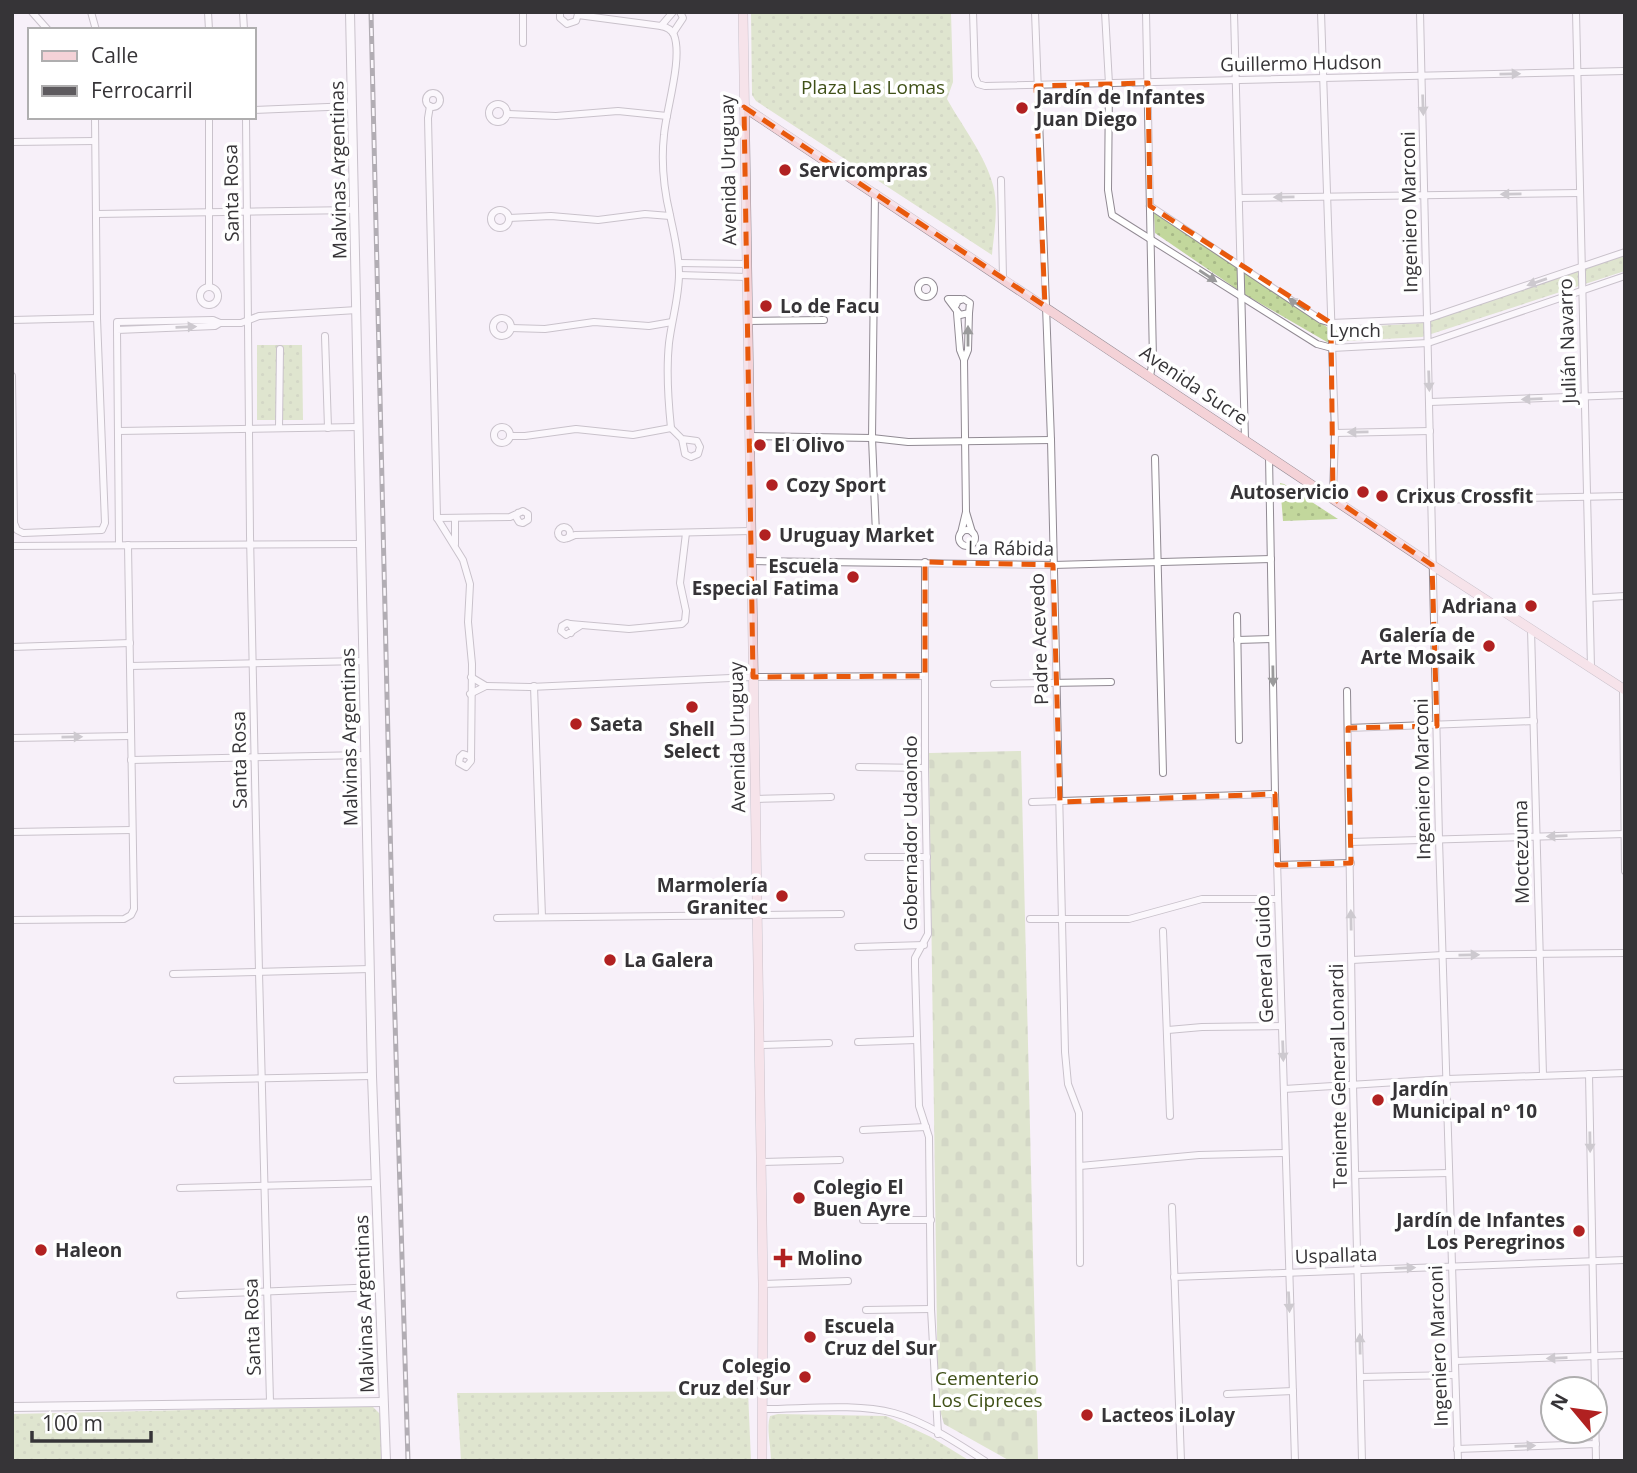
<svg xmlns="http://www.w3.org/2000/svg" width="1637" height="1473" font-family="'Open Sans',sans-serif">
<defs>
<pattern id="grass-dots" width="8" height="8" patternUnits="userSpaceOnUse" patternTransform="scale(1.75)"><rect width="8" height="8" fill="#c2d79c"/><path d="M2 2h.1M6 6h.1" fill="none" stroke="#a7b987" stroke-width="1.8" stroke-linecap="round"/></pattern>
<pattern id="cemetery-stones" width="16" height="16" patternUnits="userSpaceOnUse" patternTransform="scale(1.75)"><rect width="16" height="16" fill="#c2d79c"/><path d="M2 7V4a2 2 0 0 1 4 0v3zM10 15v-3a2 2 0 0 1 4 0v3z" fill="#a7b987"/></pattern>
</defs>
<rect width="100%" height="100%" fill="#f7f0f9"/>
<g fill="url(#grass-dots)">
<path d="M751,12H951L953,82L947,99C962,126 985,155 993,185C999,207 994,233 992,255L756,101L752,95Z"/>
<polygon points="1154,213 1330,329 1422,323 1625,255 1625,271 1422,337 1327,342 1244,294 1155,233"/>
<polygon points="257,345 302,345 303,420 257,420"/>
<polygon points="1280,483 1284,484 1338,519 1283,521"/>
<polygon points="748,1391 751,1461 461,1461 457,1393"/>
<polygon points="372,1406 380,1414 383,1461 12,1461 12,1414"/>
<path d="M778,1414L886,1416L931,1437L970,1461H771C771,1446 766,1428 770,1416Z"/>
</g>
<polygon fill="url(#cemetery-stones)" points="1021,751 1038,1461 1010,1461 944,1424 938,1404 929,753"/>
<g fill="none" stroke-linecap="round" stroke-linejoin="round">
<defs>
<g id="minor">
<polyline points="32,12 48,30"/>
<polyline points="91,12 96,30"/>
<polyline points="208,12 209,30"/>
<polyline points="243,12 244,30"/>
<polyline points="523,12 523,43"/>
<polyline points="560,12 560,18 567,24 576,21 578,14"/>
<polyline points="973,12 975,77 978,84 985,86 1625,71"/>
<polyline points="1035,12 1051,440 1065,1052 1068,1084 1079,1113 1080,1263"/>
<polyline points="1105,12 1109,84 1108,190 1112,215 1317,344 1332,348 1428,343 1625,276"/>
<polyline points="1146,12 1153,360 1150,376"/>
<polyline points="1234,12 1245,440"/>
<polyline points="1321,12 1335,433 1333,498"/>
<polyline points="1420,12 1439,839 1458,1461"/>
<polyline points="1576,12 1591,668"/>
<path d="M578,15L661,26C667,27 671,29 674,35C683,58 666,110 664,135C661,162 664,190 670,215C674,235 679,253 679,274C679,297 672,319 669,343C666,371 668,399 671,428L682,439L697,441L700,447L698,454L691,457L685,454L682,439"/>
<polyline points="661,26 673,12"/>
<polyline points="673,33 683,18 680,12"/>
<circle cx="433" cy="100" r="7"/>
<circle cx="498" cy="113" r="9"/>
<polyline points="430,106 428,118 437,518 463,560 470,584 468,622 472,664 471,761 466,767 459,763 460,757 463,754 469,756 471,759"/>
<polyline points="254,110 352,106"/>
<polyline points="507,114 556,116 618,111 667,116"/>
<polyline points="209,117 209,287"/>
<polyline points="246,117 250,535 259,972 270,1402"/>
<polyline points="12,142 95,141"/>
<polyline points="1001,180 1003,278"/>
<polyline points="875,193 872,438 876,534"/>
<polyline points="1239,198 1580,193"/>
<polyline points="1150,206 1321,320 1331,323 1427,319 1625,252"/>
<circle cx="500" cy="219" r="9"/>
<polyline points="96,214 355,210"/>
<polyline points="509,218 551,216 598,220 645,214 670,216"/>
<polyline points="679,263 747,264"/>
<polyline points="679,275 747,277"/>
<circle cx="926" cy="289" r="8"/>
<circle cx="209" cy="296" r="9"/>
<polyline points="955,307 958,301 964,299 970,303 969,313 960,315 948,299 961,299"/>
<polyline points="957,313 960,350 964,360 968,350 969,313"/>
<circle cx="502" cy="327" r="9"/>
<polyline points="12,320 97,318"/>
<polyline points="748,321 824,320"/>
<polyline points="220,323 241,323 259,316 357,310"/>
<polyline points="511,328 545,329 594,322 649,326 672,322"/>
<polyline points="117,330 215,326 220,323 213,320 117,322 117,330 119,545"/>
<polyline points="325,336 328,428"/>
<polyline points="964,360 966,512"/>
<polyline points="12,376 14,523 17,530 23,533 102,530 105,523 97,318 95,117"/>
<polyline points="1430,402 1625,395"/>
<circle cx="502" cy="435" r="8"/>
<polyline points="279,428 280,349"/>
<polyline points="118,431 358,427"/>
<polyline points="1335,433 1430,431"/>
<polyline points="510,436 525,436 576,429 633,435 671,428"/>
<polyline points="750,436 872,438 908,442 1051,440"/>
<polyline points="1269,456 1275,794 1295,1461"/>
<polyline points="1155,458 1163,773"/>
<polyline points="1432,500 1625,496"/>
<polyline points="437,518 510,517 523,511 528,514 528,520 523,523 519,522 516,517 518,513"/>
<polyline points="455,518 455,544"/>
<circle cx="564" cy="533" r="6"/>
<circle cx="967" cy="538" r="8"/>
<polyline points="961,533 966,512 972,532"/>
<polyline points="568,538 575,535 751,531"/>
<polyline points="12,546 360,544"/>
<polyline points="751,561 1053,565 1271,559"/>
<polyline points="925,562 925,768 928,934 915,958 915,967 919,1106 929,1137 931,1309 938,1434"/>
<polyline points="1590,598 1625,596"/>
<polyline points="1237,616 1239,740"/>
<polyline points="570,624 629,629 682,624 685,621 686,611 680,583 686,533"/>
<polyline points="1531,629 1543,1075"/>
<polyline points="571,633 573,629 570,624 567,623 562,626 561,631 566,635 580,626"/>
<polyline points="1237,640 1272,639"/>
<polyline points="12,647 130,643"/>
<polyline points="130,666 363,661"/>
<polyline points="994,684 1111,682"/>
<polyline points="486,686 530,687 753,677 925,676"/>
<polyline points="534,686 542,917"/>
<polyline points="1623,688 1625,871"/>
<polyline points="1347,691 1353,1084 1362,1461"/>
<polyline points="470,694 486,686 471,677"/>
<polyline points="1348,728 1534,721"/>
<polyline points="12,738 131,736"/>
<polyline points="131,760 365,755"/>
<polyline points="859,767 925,768"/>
<polyline points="755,799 831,797"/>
<polyline points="1032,802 1275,794"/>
<polyline points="12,832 132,830"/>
<polyline points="1350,842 1625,834"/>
<polyline points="868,857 927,857"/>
<polyline points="1277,865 1351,863"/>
<polyline points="497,918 841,914"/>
<polyline points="1030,919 1129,919 1202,899 1278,899"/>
<polyline points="12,920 124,919 131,915 134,909 128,545"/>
<polyline points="1163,931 1170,1116"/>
<polyline points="858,947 924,945"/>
<polyline points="1352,960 1443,955 1625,953"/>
<polyline points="173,974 370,969"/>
<polyline points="1168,1030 1202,1027 1282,1026"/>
<polyline points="858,1042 916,1040"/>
<polyline points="759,1045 829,1043"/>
<polyline points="1589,1074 1595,1389"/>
<polyline points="177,1080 372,1076"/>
<polyline points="1284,1089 1447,1079 1625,1073"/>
<polyline points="863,1130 926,1127"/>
<polyline points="761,1162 840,1160"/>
<polyline points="1080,1166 1199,1155 1285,1153"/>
<polyline points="1356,1175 1449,1173"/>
<polyline points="180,1188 376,1183"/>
<polyline points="1172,1207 1181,1461"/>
<polyline points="863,1220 931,1220"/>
<polyline points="1174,1277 1625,1260"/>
<polyline points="763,1284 848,1281"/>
<polyline points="180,1295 379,1287"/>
<polyline points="866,1310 931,1309"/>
<polyline points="1455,1361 1625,1355"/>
<polyline points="1360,1377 1455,1375"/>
<polyline points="1227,1394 1293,1391"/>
<path d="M764,1409C804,1409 855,1403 894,1413C924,1421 959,1444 985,1461"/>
<polyline points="1595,1409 1596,1461"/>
<polyline points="1457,1449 1596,1444"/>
</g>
<g id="tertiary">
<polyline points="350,12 372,1076 386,1461"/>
<polyline points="12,1407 383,1402"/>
</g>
<g id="secondary">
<polyline points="743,12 763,1284 762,1461"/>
<polyline points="744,107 1432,565 1625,690"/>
</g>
</defs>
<use href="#minor" stroke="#918a93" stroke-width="8"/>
<use href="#tertiary" stroke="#918a93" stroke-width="10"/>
<use href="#secondary" stroke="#918a93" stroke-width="10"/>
<use href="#minor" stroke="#fff" stroke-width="6"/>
<use href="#tertiary" stroke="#fff" stroke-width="8"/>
<use href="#secondary" stroke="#f4d2d7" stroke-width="9"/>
<defs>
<polyline id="rail" points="371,12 393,952 408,1461"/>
</defs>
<use href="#rail" stroke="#5e5b5f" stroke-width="5"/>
<use href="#rail" stroke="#fff" stroke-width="2.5" stroke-dasharray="8" stroke-linecap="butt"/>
</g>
<defs><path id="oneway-solid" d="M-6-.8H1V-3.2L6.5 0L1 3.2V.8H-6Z" transform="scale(1.75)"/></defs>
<g fill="#9a9a9b">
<use href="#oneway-solid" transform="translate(1510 74) rotate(-1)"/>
<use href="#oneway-solid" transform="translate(1423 105) rotate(88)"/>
<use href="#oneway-solid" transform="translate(1511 194) rotate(179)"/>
<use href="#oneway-solid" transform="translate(1284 197) rotate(179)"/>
<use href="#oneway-solid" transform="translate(1208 276) rotate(33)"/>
<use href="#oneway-solid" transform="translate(1537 282) rotate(161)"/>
<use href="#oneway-solid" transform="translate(1297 304) rotate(-147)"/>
<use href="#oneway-solid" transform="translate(186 327) rotate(-2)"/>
<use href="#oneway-solid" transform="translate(968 336) rotate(-90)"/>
<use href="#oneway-solid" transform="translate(1429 381) rotate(88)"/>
<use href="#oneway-solid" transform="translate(1532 399) rotate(178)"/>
<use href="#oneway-solid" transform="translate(1358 432) rotate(179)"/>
<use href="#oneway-solid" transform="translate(1273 676) rotate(89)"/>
<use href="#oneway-solid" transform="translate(72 737) rotate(-1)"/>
<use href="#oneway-solid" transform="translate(1557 836) rotate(178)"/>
<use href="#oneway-solid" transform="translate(1351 920) rotate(-91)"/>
<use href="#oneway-solid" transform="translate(1469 955) rotate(-1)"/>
<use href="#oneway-solid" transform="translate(1283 1051) rotate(88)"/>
<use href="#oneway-solid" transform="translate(1590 1142) rotate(89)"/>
<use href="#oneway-solid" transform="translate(1405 1268) rotate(-2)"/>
<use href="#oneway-solid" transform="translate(1289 1302) rotate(87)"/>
<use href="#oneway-solid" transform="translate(1360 1344) rotate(-91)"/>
<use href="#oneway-solid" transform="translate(1557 1358) rotate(178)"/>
<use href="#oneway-solid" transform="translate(1525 1446) rotate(-2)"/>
</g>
<path d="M0 0H1637V1473H0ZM1148,83L1150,206L1331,323L1333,498L1432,565L1437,726L1348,728L1351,863L1277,865L1275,794L1060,802L1053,565L925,562V676L753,677L744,107L1045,306L1036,86Z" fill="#f7f0f9" fill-opacity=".55" fill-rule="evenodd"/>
<path fill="none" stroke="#e8590c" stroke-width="5" stroke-dasharray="14 9" stroke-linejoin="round" d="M1148,83L1150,206L1331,323L1333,498L1432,565L1437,726L1348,728L1351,863L1277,865L1275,794L1060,802L1053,565L925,562V676L753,677L744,107L1045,306L1036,86Z"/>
<g fill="#b12121" stroke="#fff" stroke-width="2.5">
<circle cx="1022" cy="108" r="7"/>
<circle cx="785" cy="170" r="7"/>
<circle cx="766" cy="306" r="7"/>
<circle cx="760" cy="445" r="7"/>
<circle cx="772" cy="485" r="7"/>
<circle cx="1363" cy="492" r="7"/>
<circle cx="1382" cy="496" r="7"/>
<circle cx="765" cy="535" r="7"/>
<circle cx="853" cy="577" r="7"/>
<circle cx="1531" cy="606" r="7"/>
<circle cx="1489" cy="646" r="7"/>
<circle cx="692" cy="707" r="7"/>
<circle cx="576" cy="724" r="7"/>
<circle cx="782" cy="896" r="7"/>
<circle cx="610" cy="960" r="7"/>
<circle cx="1378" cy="1100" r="7"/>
<circle cx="799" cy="1198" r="7"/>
<circle cx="1579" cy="1231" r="7"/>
<circle cx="41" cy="1250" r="7"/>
<path d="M779.5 1247.5h7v7h7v7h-7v7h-7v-7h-7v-7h7z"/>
<circle cx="810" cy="1337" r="7"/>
<circle cx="805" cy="1377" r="7"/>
<circle cx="1087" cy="1415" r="7"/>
</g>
<g text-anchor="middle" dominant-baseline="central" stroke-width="7" stroke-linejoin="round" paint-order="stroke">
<g font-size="19" fill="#363437" stroke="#fff">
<text transform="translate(1301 63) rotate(-1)">Guillermo Hudson</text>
<text transform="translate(338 170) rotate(-91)">Malvinas Argentinas</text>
<text transform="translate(728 170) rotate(-91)">Avenida Uruguay</text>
<text transform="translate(231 193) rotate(-91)">Santa Rosa</text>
<text transform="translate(1409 212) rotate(-91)">Ingeniero Marconi</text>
<text x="1355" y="330">Lynch</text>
<text transform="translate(1567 341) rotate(-92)">Julián Navarro</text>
<text transform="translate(1194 385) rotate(34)">Avenida Sucre</text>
<text transform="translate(1011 548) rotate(1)">La Rábida</text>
<text transform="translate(1039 639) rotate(-92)">Padre Acevedo</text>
<text transform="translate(349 737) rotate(-91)">Malvinas Argentinas</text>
<text transform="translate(737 737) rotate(-91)">Avenida Uruguay</text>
<text transform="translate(239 760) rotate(-91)">Santa Rosa</text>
<text transform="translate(1422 779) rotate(-91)">Ingeniero Marconi</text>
<text transform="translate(910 833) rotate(-90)">Gobernador Udaondo</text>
<text transform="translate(1521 852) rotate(-91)">Moctezuma</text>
<text transform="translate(1264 959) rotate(-92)">General Guido</text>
<text transform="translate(1338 1076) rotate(-91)">Teniente General Lonardi</text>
<text transform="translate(1336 1255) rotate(-2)">Uspallata</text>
<text transform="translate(364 1304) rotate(-92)">Malvinas Argentinas</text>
<text transform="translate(252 1327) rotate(-92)">Santa Rosa</text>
<text transform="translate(1438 1346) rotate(-92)">Ingeniero Marconi</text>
</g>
<g font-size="19" fill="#405118" stroke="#fff">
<text x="873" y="87">Plaza Las Lomas</text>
<text x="987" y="1378">Cementerio<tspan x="987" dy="22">Los Cipreces</tspan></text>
</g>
<g font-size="19" font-weight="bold" fill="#363437" stroke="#fff" text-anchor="start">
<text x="1036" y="97">Jardín de Infantes<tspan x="1036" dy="22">Juan Diego</tspan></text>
<text x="799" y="170">Servicompras</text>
<text x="780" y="306">Lo de Facu</text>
<text x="774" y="445">El Olivo</text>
<text x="786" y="485">Cozy Sport</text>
<text x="1349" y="492" text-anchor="end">Autoservicio</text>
<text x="1396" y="496">Crixus Crossfit</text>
<text x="779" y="535">Uruguay Market</text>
<text x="839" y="566" text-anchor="end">Escuela<tspan x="839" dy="22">Especial Fatima</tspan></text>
<text x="1517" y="606" text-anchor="end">Adriana</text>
<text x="1475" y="635" text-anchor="end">Galería de<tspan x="1475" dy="22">Arte Mosaik</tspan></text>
<text x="590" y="724">Saeta</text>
<text x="692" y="729" text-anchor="middle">Shell<tspan x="692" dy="22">Select</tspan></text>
<text x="768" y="885" text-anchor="end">Marmolería<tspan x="768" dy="22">Granitec</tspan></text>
<text x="624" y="960">La Galera</text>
<text x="1392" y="1089">Jardín<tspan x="1392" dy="22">Municipal nº 10</tspan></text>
<text x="813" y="1187">Colegio El<tspan x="813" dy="22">Buen Ayre</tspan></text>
<text x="1565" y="1220" text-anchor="end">Jardín de Infantes<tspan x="1565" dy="22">Los Peregrinos</tspan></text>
<text x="55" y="1250">Haleon</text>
<text x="797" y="1258">Molino</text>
<text x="824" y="1326">Escuela<tspan x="824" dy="22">Cruz del Sur</tspan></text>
<text x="791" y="1366" text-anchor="end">Colegio<tspan x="791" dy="22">Cruz del Sur</tspan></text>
<text x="1101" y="1415">Lacteos iLolay</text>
</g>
</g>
<rect width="1637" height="1473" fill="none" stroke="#363437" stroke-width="28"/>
<rect x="28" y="28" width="228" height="91" fill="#ffffff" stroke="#afaeaf" stroke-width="2"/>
<rect x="42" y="51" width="35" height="10" fill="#f4d2d7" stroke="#afaeaf" stroke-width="2"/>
<text x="91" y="63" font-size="21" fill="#363437">Calle</text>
<rect x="42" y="86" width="35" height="10" fill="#5e5b5f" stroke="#afaeaf" stroke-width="2"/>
<text x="91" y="98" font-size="21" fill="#363437">Ferrocarril</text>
<g transform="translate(1574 1410) rotate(299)"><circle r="33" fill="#ffffff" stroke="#afaeaf" stroke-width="2"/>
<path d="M0-5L12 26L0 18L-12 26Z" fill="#b12121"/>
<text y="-10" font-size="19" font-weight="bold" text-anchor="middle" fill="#363437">N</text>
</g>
<path d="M32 1431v10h119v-10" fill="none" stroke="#363437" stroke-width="3.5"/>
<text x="42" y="1431" font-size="21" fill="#363437" stroke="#ffffff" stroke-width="5" paint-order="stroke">100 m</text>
</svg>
